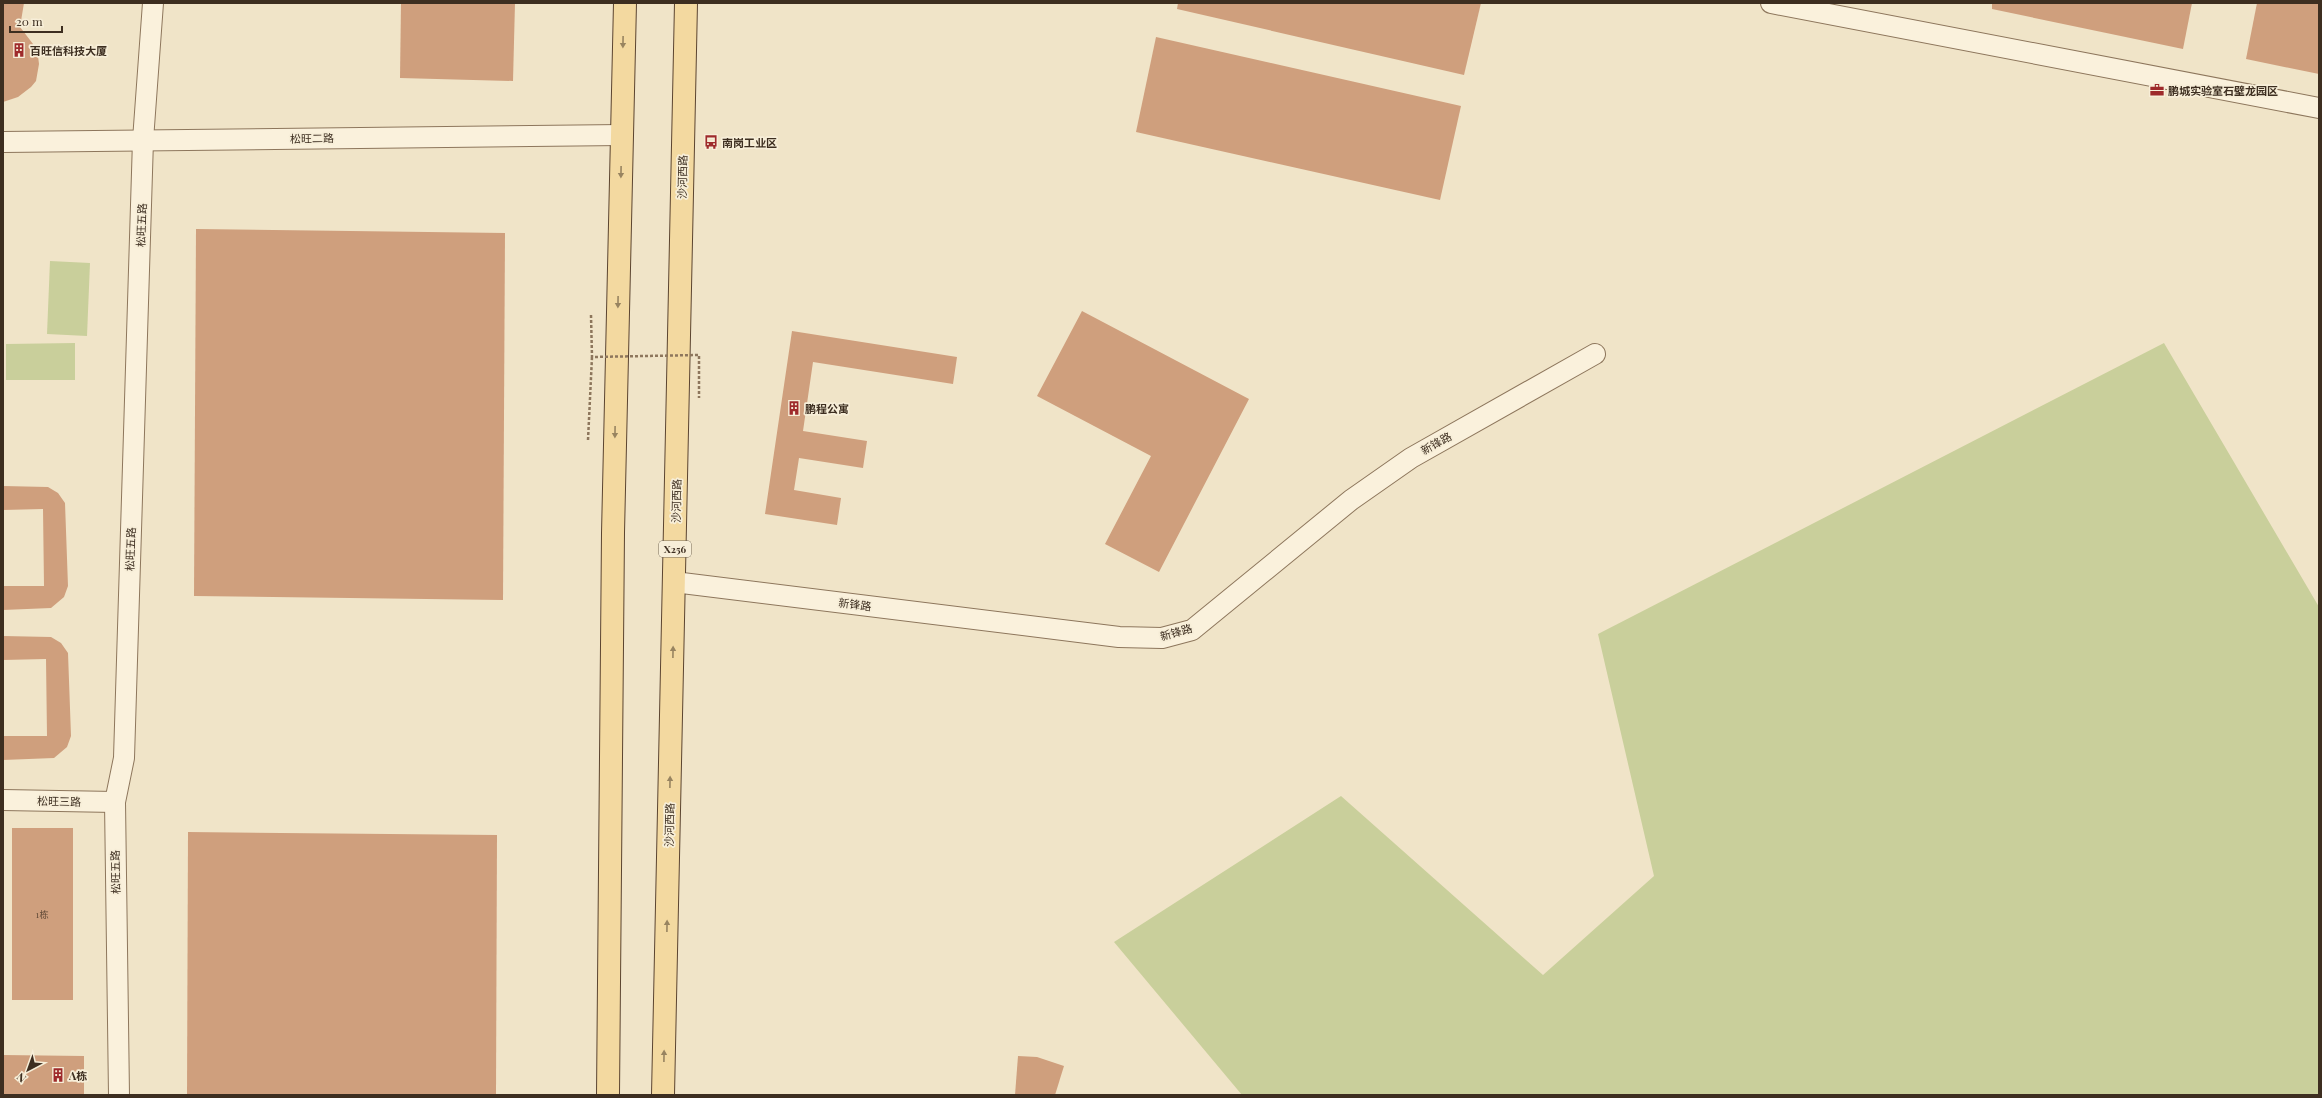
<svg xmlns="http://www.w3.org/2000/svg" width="2322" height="1098" font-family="'Playfair Display','Noto Sans SC',serif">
<rect width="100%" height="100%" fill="#f0e4c8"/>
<g fill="#c9cf9b">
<polygon points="50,261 90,263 87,336 47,334"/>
<polygon points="75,343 75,380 6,380 6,344"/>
<polygon points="2164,343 2319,607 2319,1095 1242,1095 1114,942 1341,796 1543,975 1654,876 1598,634"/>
</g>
<g fill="#cf9f7d">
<polygon points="3,3 24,3 20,27 33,44 38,56 39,64 36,81 31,87 18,97 3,102"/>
<polygon points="401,3 515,3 513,81 400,78"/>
<polygon points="1178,3 1481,3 1464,75 1177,9"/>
<polygon points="1992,3 2192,3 2183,49 1992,9"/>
<polygon points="2257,3 2319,3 2319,74 2246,59"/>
<polygon points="1156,37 1461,106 1440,200 1136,132"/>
<polygon points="196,229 505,233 503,600 194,596"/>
<polygon points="1082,311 1249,399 1159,572 1105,544 1151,456 1037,396"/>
<polygon points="792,331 957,357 953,384 813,362 803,431 867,441 863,468 799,458 794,490 841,498 837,525 765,514"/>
<polygon points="3,486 48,487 58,493 65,503 68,586 64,597 51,608 3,610 3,586 44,586 43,509 3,510"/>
<polygon points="3,636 51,637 61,643 68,653 71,736 67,747 54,758 3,760 3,736 47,736 46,659 3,660"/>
<rect x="12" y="828" width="61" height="172"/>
<polygon points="188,832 497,835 496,1095 187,1095"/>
<polygon points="3,1055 84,1056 84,1095 3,1095"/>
<polygon points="1018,1056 1037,1057 1064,1066 1055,1095 1015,1095"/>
</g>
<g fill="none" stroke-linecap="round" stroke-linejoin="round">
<defs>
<g id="minor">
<polyline points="1771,3 2319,108"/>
<polyline points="3,142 622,135"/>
<polyline points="674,582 1119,637 1162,638 1192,630 1351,500 1411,458 1595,354"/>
<polyline points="3,800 115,802"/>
<polyline points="119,1095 115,802 124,758 143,140 153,3"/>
</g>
<g id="major">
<polyline points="608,1095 613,533 625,3"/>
<polyline points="663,1095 686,3"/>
</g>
</defs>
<use href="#minor" stroke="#8d765c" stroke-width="22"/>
<use href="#major" stroke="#5b4430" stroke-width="24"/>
<polyline stroke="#8d765c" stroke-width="2.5" stroke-dasharray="3 2" stroke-linecap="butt" points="588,440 592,357"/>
<use href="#minor" stroke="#faf1dc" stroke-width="20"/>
<use href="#major" stroke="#f3d9a0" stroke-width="22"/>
<polyline stroke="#8d765c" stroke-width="2.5" stroke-dasharray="3 2" stroke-linecap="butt" points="591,315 592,357 699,355 699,398"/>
</g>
<defs><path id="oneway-solid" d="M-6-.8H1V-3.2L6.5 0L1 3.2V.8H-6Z"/></defs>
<g fill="#988460">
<use href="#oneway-solid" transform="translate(623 42) rotate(91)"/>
<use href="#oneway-solid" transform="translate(621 172) rotate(91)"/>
<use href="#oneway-solid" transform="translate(618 302) rotate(91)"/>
<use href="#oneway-solid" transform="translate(615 432) rotate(91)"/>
<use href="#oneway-solid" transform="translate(673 652) rotate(-89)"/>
<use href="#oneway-solid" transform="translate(670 782) rotate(-89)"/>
<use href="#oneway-solid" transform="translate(667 926) rotate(-89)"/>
<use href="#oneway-solid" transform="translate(664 1056) rotate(-89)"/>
</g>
<defs>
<symbol id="building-bare" viewBox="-9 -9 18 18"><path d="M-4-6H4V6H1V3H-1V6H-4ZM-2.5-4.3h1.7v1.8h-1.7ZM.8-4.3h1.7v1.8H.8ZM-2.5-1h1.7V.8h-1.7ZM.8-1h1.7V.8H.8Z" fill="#9e2a2b" stroke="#f7eed8" stroke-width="2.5" paint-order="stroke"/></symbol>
<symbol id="office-bare" viewBox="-9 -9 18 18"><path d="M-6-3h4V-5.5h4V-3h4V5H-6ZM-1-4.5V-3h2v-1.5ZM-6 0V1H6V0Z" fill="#9e2a2b" stroke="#f7eed8" stroke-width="2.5" paint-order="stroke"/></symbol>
<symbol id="bus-bare" viewBox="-9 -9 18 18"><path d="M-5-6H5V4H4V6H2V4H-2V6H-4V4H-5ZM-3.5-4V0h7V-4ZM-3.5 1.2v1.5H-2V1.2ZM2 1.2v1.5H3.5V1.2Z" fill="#9e2a2b" stroke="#f7eed8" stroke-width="2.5" paint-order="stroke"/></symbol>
</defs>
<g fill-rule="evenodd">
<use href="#building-bare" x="9" y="40" width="20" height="20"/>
<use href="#office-bare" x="2147" y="80" width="20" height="20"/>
<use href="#bus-bare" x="701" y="132" width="20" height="20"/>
<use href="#building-bare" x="784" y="398" width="20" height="20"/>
<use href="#building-bare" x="48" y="1065" width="20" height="20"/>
</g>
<g text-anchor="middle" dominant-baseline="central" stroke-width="3.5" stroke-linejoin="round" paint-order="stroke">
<g font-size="9" fill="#624a37">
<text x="42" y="914">1栋</text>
</g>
<rect fill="#f7eed8" stroke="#756857" stroke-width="1" x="659" y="541" width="32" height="16" rx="3"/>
<g font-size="10" font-weight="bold" fill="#3d2e20">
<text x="675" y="549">X256</text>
</g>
<g font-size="11" font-weight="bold" fill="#3d2e20" stroke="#f7eed8" text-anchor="start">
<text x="30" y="50">百旺信科技大厦</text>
<text x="2168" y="90">鹏城实验室石壁龙园区</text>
<text x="722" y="142">南岗工业区</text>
<text x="805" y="408">鹏程公寓</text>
<text x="69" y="1075">A栋</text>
</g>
<g font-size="11" fill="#3d2e20" stroke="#f7eed8">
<text transform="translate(312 138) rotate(-1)">松旺二路</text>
<text transform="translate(682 177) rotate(-89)">沙河西路</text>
<text transform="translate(141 225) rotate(-88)">松旺五路</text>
<text transform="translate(1436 443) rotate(-29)">新锋路</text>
<text transform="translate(676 501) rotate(-89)">沙河西路</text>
<text transform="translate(130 549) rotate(-88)">松旺五路</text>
<text transform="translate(855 604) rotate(7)">新锋路</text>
<text transform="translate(1176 632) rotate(-16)">新锋路</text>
<text transform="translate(59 801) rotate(1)">松旺三路</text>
<text transform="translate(669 825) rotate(-89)">沙河西路</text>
<text transform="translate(115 872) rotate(-91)">松旺五路</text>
</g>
</g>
<rect width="2322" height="1098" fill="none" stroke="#3d2e20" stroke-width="8"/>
<g transform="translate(28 1070) rotate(221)" stroke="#f7eed8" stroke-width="3" paint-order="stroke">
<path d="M0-3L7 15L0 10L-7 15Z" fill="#3d2e20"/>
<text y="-6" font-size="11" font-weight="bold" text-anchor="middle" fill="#3d2e20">N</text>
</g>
<path d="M10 26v6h52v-6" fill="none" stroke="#3d2e20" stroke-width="2"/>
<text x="16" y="26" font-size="12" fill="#3d2e20" stroke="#f7eed8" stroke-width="3" paint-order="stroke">20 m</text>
</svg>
